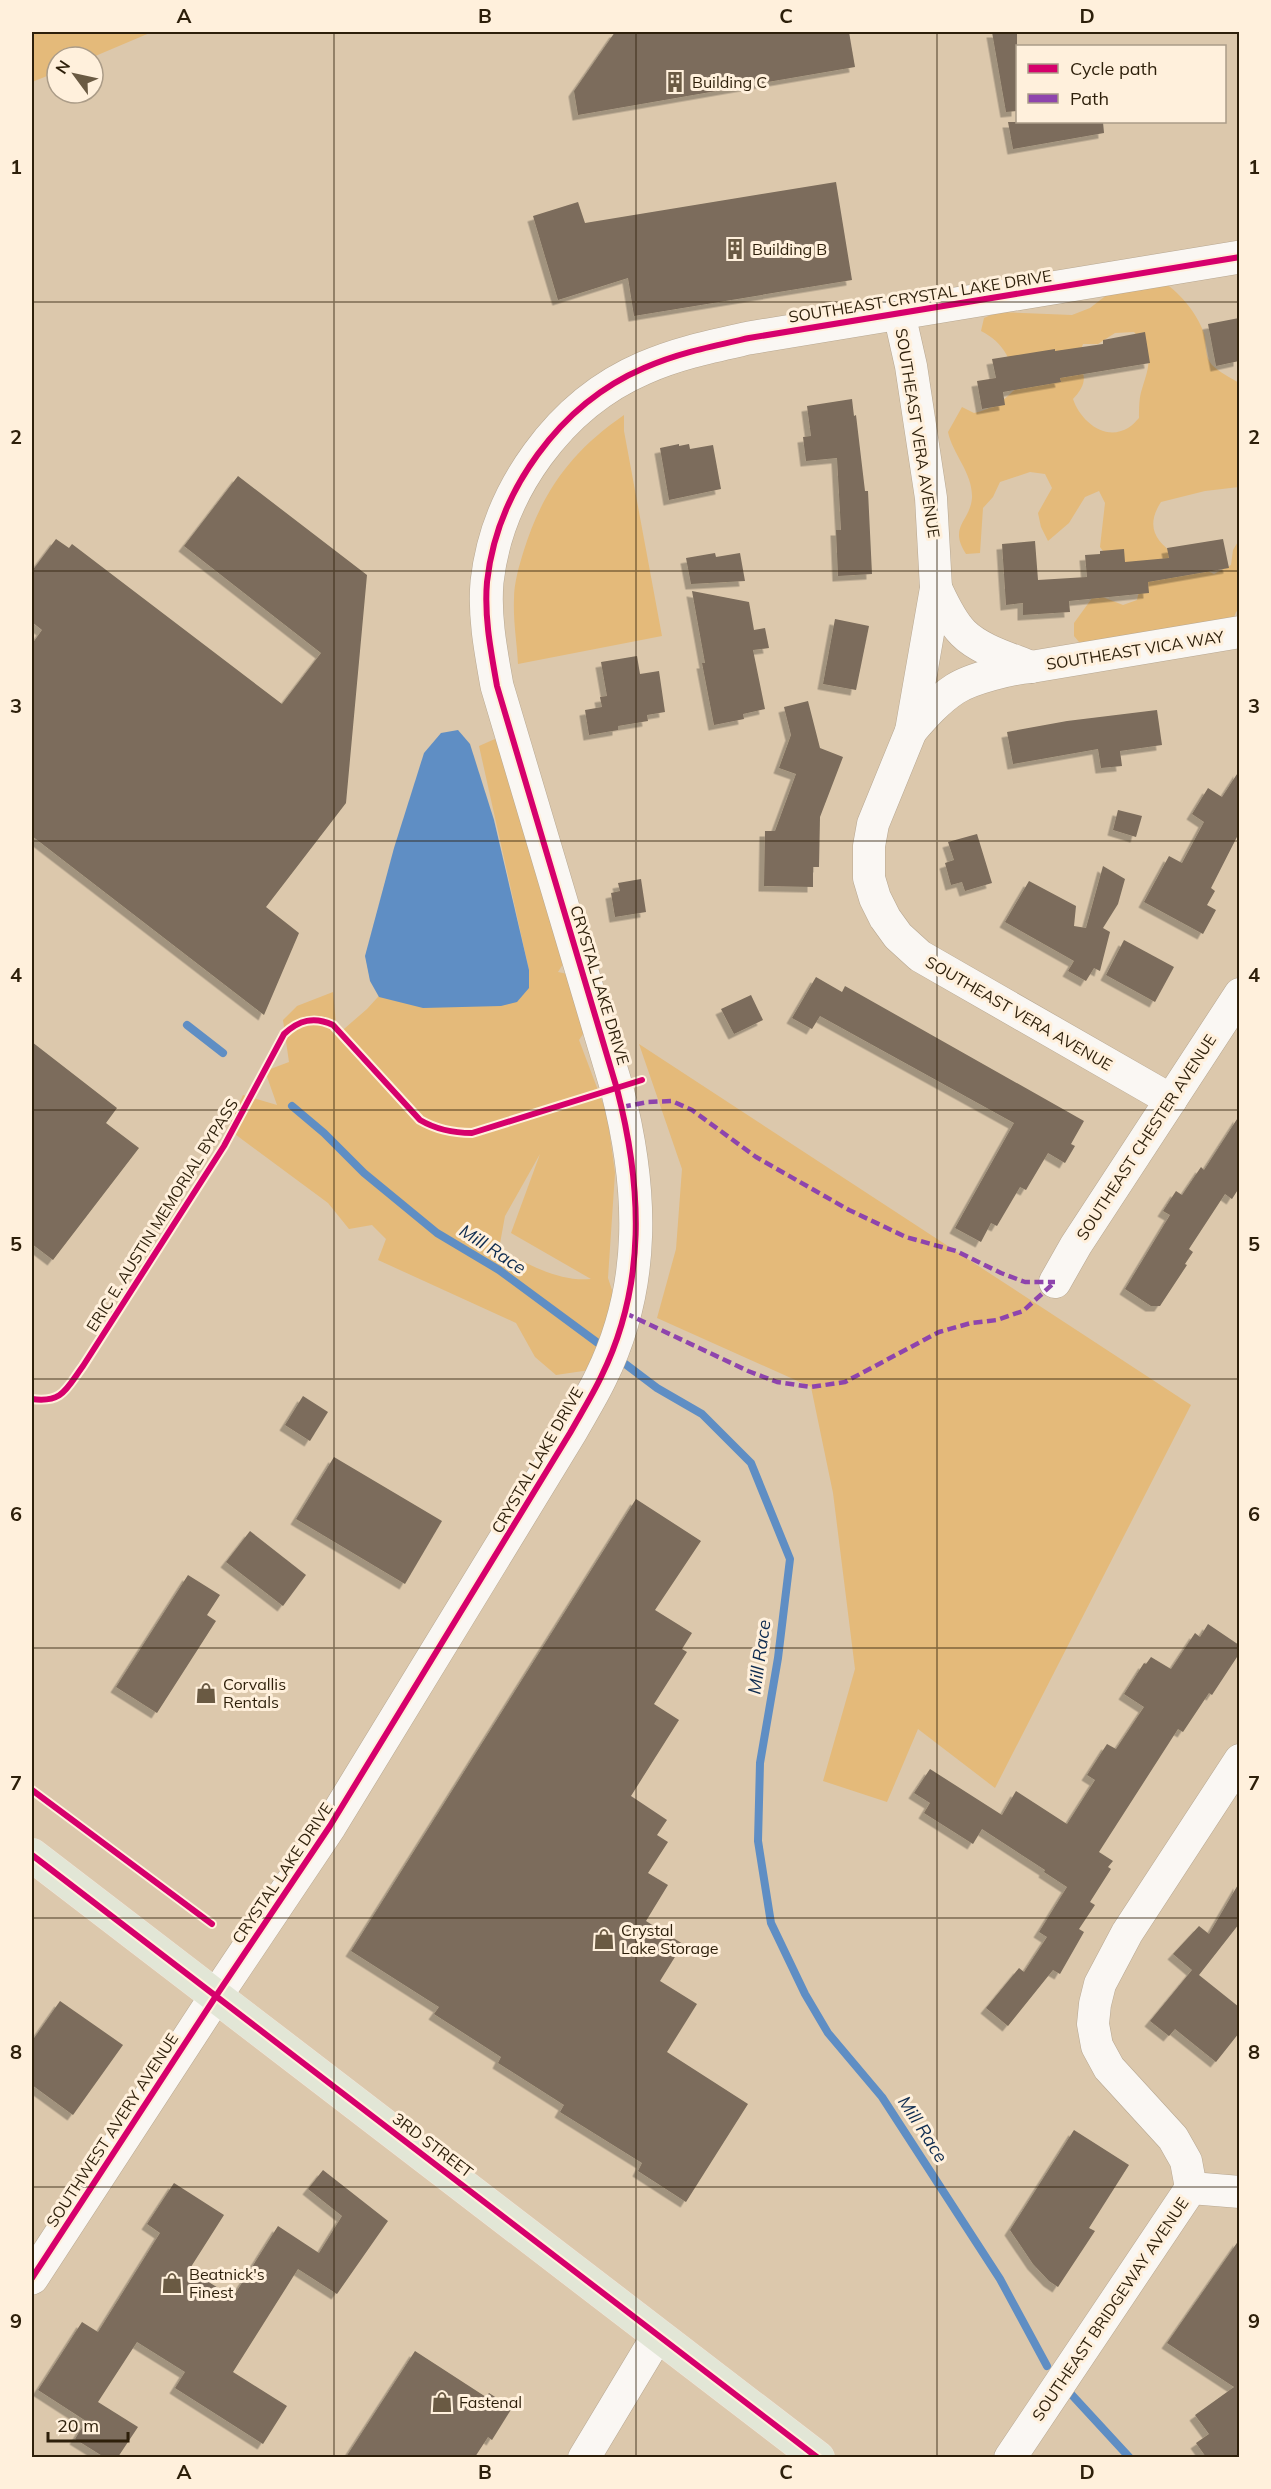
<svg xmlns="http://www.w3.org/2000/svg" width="1271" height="2489" font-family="Mulish,sans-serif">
<defs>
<filter id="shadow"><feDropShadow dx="-5.5" dy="5.5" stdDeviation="0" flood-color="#0004"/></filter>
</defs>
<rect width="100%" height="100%" fill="#dcc8ac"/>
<g fill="#e4ba7a" fill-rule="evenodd">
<polygon points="32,32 152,32 93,57 57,57 57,72 32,82"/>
<path d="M1160,280C1178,290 1197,313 1204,333C1207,344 1204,356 1212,365C1219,372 1231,378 1239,383V487L1205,491L1161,502C1134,543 1184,559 1214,574L1231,565L1233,550L1239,540V609L1236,612L1231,626L1093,659L1074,636V623L1095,594L1123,605L1137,600L1140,586L1108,558L1100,547L1105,503L1099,491L1085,497L1069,523L1048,541L1041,527L1038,513L1052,488L1045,474L1030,472L1000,482L993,497L983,508L980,553L966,554C948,526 970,522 972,498C973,473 953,455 948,432L962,407L974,413C991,409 1002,403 1014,390C1015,364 1005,343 981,331L984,318L998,312L1072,315L1090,308L1117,287ZM1134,332C1154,354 1150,363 1142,389C1139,397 1139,409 1139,418C1136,421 1132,426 1128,428C1104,442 1080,420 1073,399C1085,386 1088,377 1077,361L1083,344H1098L1115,333Z"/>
<path d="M624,415V431L662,636L518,664C517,643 513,621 514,599C514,583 519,566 524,550C543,490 572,451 624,415Z"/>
<path d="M504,735L581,935L558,972L591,979L601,1007L579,1040L607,1114L615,1173L608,1278L617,1305L590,1370L556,1375L535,1357L516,1323L378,1260L386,1239L372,1225L349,1229L328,1203L228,1129L243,1095L277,1105L265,1071L289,1062L283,1020L297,1006L333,992L337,1035L367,1009L387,987L529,970L479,746ZM540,1154L511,1233L591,1279C558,1282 528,1264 499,1249L505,1216Z"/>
<polygon points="639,1044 1191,1405 995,1788 918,1729 887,1802 823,1781 855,1669 833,1493 811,1387 657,1318 676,1249 682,1169"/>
</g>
<polygon fill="#5f8ec4" points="458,730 470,744 494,820 529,970 529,988 517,1002 501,1006 423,1008 379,997 370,981 365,956 394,848 424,753 441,733"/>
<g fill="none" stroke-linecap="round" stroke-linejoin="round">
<g stroke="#5f8ec4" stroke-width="8">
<polyline points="187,1025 223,1053"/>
<polyline points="292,1106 324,1133 364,1173 437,1233 499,1270 606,1349"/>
<polyline points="616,1357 657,1388 702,1414 751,1463 790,1559 778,1658 760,1763 758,1841 771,1923 805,1994 828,2033 882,2097 1000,2279 1047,2366"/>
<polyline points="1071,2394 1130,2458"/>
</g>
</g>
<g fill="#7b6c5b" filter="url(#shadow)">
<polygon points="615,32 849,32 855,67 578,115 574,91"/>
<polygon points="992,32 1017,32 1017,111 1006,112"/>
<polygon points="1008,122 1103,122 1104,133 1013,149"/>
<polygon points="836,182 852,280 634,316 628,278 558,300 533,216 578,202 585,223"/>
<polygon points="1239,318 1239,361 1216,366 1208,324"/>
<polygon points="1145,332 1150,363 1060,378 1061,382 1003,392 1005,405 982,409 977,381 996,378 992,359 1055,349 1055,351 1103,344 1103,340"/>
<polygon points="852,399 854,416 856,415 865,491 868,491 872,574 838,576 836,530 841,530 837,458 806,461 803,437 811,436 807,406"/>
<polygon points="679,444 679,446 689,444 690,449 713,445 721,489 669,500 660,448"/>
<polygon points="238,476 367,575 346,803 266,907 299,933 264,1015 32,836 32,644 42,630 32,622 32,571 56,539 69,548 72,544 282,704 321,653 184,546"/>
<polygon points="1223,539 1229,568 1148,582 1149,593 1069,601 1070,612 1023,615 1023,603 1006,605 1002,544 1035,541 1038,580 1087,577 1085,555 1100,554 1100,551 1124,549 1125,562 1169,558 1167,548"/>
<polygon points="715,553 716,557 740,553 745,581 691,584 686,558"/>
<polygon points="692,591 749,602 754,630 765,628 769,648 753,650 765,709 743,714 744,719 714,725 702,663 705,663"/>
<polygon points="835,619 869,626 856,690 823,684"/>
<polygon points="637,656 640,674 659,671 665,712 647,715 648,721 618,726 618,730 589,735 585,710 602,707 600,697 607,696 601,662"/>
<polygon points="808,701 820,748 843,757 820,817 819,867 813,867 813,887 764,886 765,831 775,831 796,774 779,768 791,735 784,707"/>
<polygon points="1157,710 1162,745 1120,751 1122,766 1101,768 1098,749 1013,764 1007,732 1067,721"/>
<polygon points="1239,771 1239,833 1211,888 1215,891 1207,905 1216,910 1203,934 1144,902 1169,856 1182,863 1204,822 1192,814 1208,788 1222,797"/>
<polygon points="1118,810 1142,816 1136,837 1113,830"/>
<polygon points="977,834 992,883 965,891 962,882 951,885 945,863 954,860 948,842"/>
<polygon points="1103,866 1125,879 1118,904 1103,928 1110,932 1100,971 1094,968 1086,981 1068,971 1074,961 1005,922 1029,881 1076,906 1074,926 1086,928"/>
<polygon points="641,879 646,912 615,917 611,893 620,891 618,883"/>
<polygon points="1124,940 1174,967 1155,1002 1106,975"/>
<polygon points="816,977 842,992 845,986 1084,1121 1071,1144 1075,1146 1065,1163 1048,1153 1026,1190 1020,1187 997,1226 991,1223 981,1242 955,1228 1014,1123 820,1016 812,1029 792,1018"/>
<polygon points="751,995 763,1020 734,1034 721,1009"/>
<polygon points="32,1042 117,1108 106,1123 139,1148 53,1260 32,1244"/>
<polygon points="1239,1116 1239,1188 1232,1199 1225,1194 1189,1249 1193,1252 1185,1264 1187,1265 1160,1306 1151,1306 1125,1289 1170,1215 1163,1211 1176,1191 1182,1195 1201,1167 1204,1170"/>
<polygon points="303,1396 328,1412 310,1441 285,1425"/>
<polygon points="334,1457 442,1521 405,1584 296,1519"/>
<polygon points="636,1499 701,1541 655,1610 692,1633 682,1649 687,1652 654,1704 679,1720 631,1796 667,1820 657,1835 668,1842 648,1873 668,1885 646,1921 683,1944 660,1981 697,2004 667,2052 748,2104 686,2202 638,2171 642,2163 560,2112 564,2105 498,2063 501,2057 434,2014 439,2007 351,1951"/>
<polygon points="250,1531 306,1575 283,1606 226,1562"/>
<polygon points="188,1575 220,1595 207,1615 216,1621 157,1713 116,1687"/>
<polygon points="1208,1624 1239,1645 1239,1654 1212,1695 1209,1693 1183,1732 1178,1729 1099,1852 1113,1861 1108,1867 1111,1869 1090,1902 1095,1905 1079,1929 1084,1932 1060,1974 1053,1970 1008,2026 986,2008 1019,1968 1024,1972 1047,1937 1039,1932 1067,1887 1044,1872 1045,1870 982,1829 973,1844 924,1813 930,1803 914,1793 930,1769 1002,1815 1016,1791 1067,1824 1095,1780 1087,1775 1107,1744 1116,1749 1144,1707 1124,1694 1144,1663 1146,1664 1151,1657 1171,1669 1195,1633 1200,1637"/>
<polygon points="1239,1883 1239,1924 1199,1975 1239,2007 1239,2033 1216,2062 1175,2029 1169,2036 1150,2021 1192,1970 1173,1954 1199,1926 1209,1934"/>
<polygon points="60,2001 123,2045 73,2115 32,2085 32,2041"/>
<polygon points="1074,2130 1129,2165 1089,2228 1095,2231 1058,2287 1049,2281 1033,2264 1010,2230"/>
<polygon points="323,2170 388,2221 337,2294 298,2269 233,2372 287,2406 263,2444 175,2388 185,2372 137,2342 98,2402 138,2427 118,2457 104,2457 75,2439 86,2421 38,2390 82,2322 98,2332 160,2233 147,2224 174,2183 224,2215 189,2270 233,2297 278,2226 319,2253 342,2216 308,2189"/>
<polygon points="1239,2240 1239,2457 1206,2457 1196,2443 1209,2434 1195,2415 1234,2387 1167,2343"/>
<polygon points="415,2351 486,2397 489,2393 512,2408 492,2440 488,2437 475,2457 346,2457"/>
</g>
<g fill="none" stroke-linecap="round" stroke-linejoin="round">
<defs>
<g id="minor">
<polyline points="899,313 911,366 931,498 936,588 911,731 873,824 869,846 869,878 875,898 885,918 898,936 920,956 1171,1100"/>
<path d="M936,588C943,603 951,621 963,633C980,650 1009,658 1031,667"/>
<path d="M911,731C924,716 938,700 955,689C970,679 1012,668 1031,667L1240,632"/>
<polyline points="1055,1282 1076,1245 1240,994"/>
<polyline points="1191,2188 1240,2192"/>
<polyline points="584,2458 658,2335"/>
<polyline points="1010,2458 1191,2188 1186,2161 1173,2138 1109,2068 1097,2046 1093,2024 1095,2004 1100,1984 1127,1933 1240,1760"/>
</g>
<path id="tertiary" d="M32,2278L216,1996L330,1826L570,1433C580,1415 592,1396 601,1377C647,1284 642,1186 617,1089L497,686C491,652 484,617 487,582C497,491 560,404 644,368C678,353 713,346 749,338L1240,257"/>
<polyline id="trunk" points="32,1855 818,2458"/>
</defs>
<use href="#minor" stroke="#b7a791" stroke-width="33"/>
<use href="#tertiary" stroke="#b7a791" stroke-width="34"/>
<use href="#trunk" stroke="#efe6da" stroke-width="34"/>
<use href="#minor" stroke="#faf7f3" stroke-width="32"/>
<use href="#tertiary" stroke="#faf7f3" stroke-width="33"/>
<use href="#trunk" stroke="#e2e6d6" stroke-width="33"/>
<g stroke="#8e44ad" stroke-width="4.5" stroke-dasharray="9 4.5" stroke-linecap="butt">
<polyline points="622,1107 648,1102 672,1101 692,1110 756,1157 849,1210 906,1237 956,1251 1001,1273 1025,1282 1055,1282"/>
<polyline points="625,1313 748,1371 777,1382 811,1387 845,1382 939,1332 971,1323 997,1320 1023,1311 1055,1282"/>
</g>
<defs>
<g id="cycleway">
<path d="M32,1399C63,1403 66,1389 83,1366L224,1146L284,1034C299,1020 314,1016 333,1025L420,1120C437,1130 453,1133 472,1133L642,1080"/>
<polyline points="32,1790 212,1924"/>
<polyline points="32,1855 818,2458"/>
<path d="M32,2278L216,1996L330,1826L570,1433C580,1415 592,1396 601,1377C647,1284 642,1186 617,1089L497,686C491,652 484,617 487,582C497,491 560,404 644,368C678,353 713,346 749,338L1240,257"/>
</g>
</defs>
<use href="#cycleway" stroke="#fff0dc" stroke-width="10"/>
<use href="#cycleway" stroke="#d6006c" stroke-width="6"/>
</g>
<path fill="none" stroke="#2d1f0a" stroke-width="1.5" stroke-opacity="0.55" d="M334,32V2458M636,32V2458M937,32V2458M32,302H1240M32,571H1240M32,841H1240M32,1110H1240M32,1379H1240M32,1648H1240M32,1918H1240M32,2187H1240"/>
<defs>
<symbol id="building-bare" viewBox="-9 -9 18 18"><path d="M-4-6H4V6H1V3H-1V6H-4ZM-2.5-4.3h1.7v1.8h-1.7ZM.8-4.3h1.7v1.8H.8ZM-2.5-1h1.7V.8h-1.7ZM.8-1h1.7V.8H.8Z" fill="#6a5a43" stroke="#fff0dc" stroke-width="2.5" paint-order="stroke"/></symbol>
<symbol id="shop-bare" viewBox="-9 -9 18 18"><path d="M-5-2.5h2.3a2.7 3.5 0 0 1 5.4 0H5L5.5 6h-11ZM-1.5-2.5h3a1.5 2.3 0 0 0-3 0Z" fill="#6a5a43" stroke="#fff0dc" stroke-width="2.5" paint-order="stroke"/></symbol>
</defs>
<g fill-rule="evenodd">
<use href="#building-bare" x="660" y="67" width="30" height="30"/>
<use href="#building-bare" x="720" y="234" width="30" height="30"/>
<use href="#shop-bare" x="191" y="1678" width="30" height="30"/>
<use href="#shop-bare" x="589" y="1924" width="30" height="30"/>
<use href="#shop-bare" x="157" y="2268" width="30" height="30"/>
<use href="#shop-bare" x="427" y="2387" width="30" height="30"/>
</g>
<g text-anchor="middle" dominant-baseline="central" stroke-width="6" stroke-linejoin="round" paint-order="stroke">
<g font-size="16" fill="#2d1f0a" stroke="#fff0dc" text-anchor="start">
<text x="692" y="82">Building C</text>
<text x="752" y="249">Building B</text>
<text x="223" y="1684">Corvallis<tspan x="223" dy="18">Rentals</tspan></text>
<text x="621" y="1930">Crystal<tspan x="621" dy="18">Lake Storage</tspan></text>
<text x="189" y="2274">Beatnick's<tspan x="189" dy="18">Finest</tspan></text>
<text x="459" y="2402">Fastenal</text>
</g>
<g font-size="16" fill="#2d1f0a" stroke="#fff0dc">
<text transform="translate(920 296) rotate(-9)">SOUTHEAST CRYSTAL LAKE DRIVE</text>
<text transform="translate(918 433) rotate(81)">SOUTHEAST VERA AVENUE</text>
<text transform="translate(1135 650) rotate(-9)">SOUTHEAST VICA WAY</text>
<text transform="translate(600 985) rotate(73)">CRYSTAL LAKE DRIVE</text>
<text transform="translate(1019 1013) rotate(30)">SOUTHEAST VERA AVENUE</text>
<text transform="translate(1146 1137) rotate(-57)">SOUTHEAST CHESTER AVENUE</text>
<text transform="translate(162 1215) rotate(-58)">ERIC E. AUSTIN MEMORIAL BYPASS</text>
<text transform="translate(537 1460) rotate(-60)">CRYSTAL LAKE DRIVE</text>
<text transform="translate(282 1873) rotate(-56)">CRYSTAL LAKE DRIVE</text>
<text transform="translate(112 2130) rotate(-57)">SOUTHWEST AVERY AVENUE</text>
<text transform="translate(433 2145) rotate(37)">3RD STREET</text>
<text transform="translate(1110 2309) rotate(-56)">SOUTHEAST BRIDGEWAY AVENUE</text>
</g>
<g font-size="18" font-style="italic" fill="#0e2b4f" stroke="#fff0dc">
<text transform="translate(493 1249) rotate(33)">Mill Race</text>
<text transform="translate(759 1657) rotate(-82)">Mill Race</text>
<text transform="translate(923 2129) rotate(57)">Mill Race</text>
</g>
</g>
<rect width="1271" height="2489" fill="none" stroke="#fff0dc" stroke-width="66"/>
<rect x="1016" y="45" width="210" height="78" fill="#fff0dc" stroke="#ab9c88" stroke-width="1.5"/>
<rect x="1028" y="64" width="30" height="9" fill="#d6006c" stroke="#ab9c88" stroke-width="1.5"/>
<text x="1070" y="75" font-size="18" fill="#2d1f0a">Cycle path</text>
<rect x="1028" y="94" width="30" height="9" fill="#8e44ad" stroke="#ab9c88" stroke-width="1.5"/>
<text x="1070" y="105" font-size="18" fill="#2d1f0a">Path</text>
<g transform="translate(75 75) rotate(303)"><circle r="28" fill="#fff0dc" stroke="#ab9c88" stroke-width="1.5"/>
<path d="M0-4.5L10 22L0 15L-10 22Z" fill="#6a5a43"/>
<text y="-9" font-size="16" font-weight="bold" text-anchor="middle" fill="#2d1f0a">N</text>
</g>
<path d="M48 2432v9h80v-9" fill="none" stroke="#2d1f0a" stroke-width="3"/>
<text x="57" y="2432" font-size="18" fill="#2d1f0a" stroke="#fff0dc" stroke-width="4.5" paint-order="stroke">20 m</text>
<rect x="33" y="33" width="1205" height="2423" fill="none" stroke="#2d1f0a" stroke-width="2"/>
<g font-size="20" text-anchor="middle" font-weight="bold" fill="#2d1f0a">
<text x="184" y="23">A</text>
<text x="485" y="23">B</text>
<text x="786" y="23">C</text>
<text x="1087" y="23">D</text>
<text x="16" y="174">1</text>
<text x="1254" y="174">1</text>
<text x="16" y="444">2</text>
<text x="1254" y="444">2</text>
<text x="16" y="713">3</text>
<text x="1254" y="713">3</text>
<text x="16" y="982">4</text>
<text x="1254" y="982">4</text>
<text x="16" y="1251">5</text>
<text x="1254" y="1251">5</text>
<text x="16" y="1521">6</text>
<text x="1254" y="1521">6</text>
<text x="16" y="1790">7</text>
<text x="1254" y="1790">7</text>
<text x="16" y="2059">8</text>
<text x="1254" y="2059">8</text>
<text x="16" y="2328">9</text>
<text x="1254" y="2328">9</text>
<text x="184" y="2479">A</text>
<text x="485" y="2479">B</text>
<text x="786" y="2479">C</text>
<text x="1087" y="2479">D</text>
</g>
</svg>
